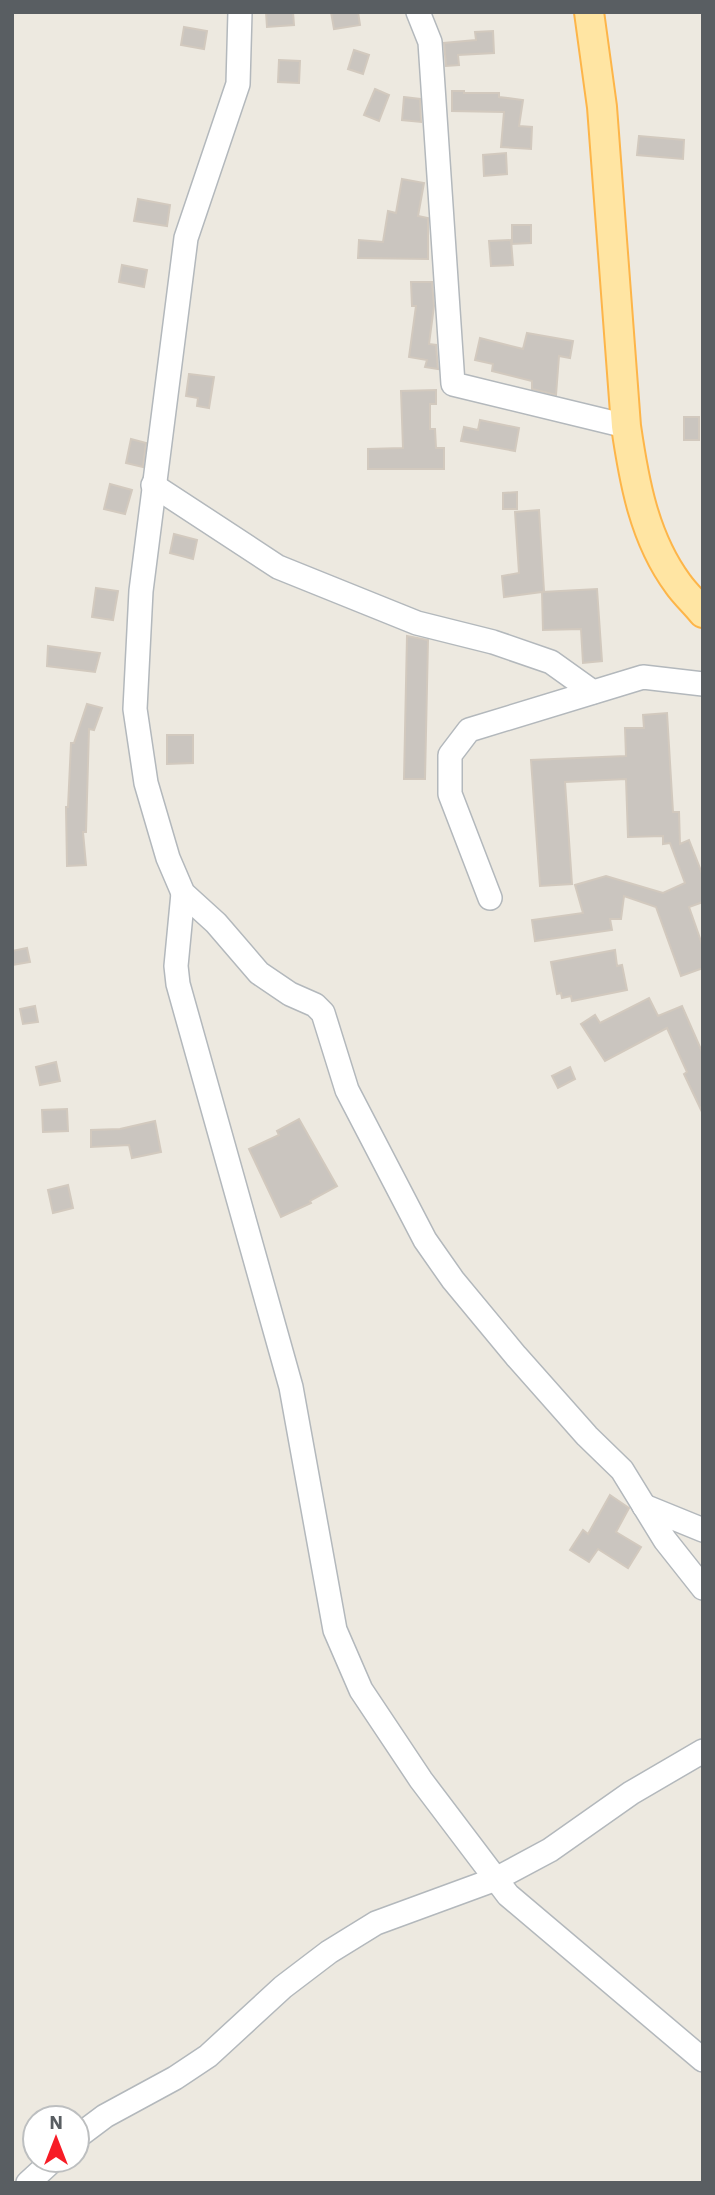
<svg xmlns="http://www.w3.org/2000/svg" width="715" height="2195" font-family="'IBM Plex Sans',sans-serif">
<rect width="100%" height="100%" fill="#ede9e0"/>
<g fill="#cac5bf" stroke="#d2c9be" stroke-width="2">
<polygon points="266,12 293,12 294,25 267,27"/>
<polygon points="331,12 358,12 360,25 334,29"/>
<polygon points="184,27 207,31 204,49 181,45"/>
<polygon points="493,31 494,53 458,55 459,65 446,66 444,43 476,40 475,32"/>
<polygon points="354,50 369,55 363,74 348,69"/>
<polygon points="279,60 300,61 299,83 278,82"/>
<polygon points="375,89 389,95 379,121 364,115"/>
<polygon points="452,91 464,91 464,93 499,93 499,97 523,100 519,126 532,127 531,149 501,147 504,112 452,111"/>
<polygon points="404,97 420,99 421,122 402,120"/>
<polygon points="639,136 684,140 683,159 637,155"/>
<polygon points="506,153 507,174 484,176 483,155"/>
<polygon points="402,179 424,183 418,216 428,218 428,259 358,258 359,240 383,242 388,211 396,213"/>
<polygon points="138,199 170,205 167,226 134,221"/>
<polygon points="512,225 531,225 531,243 512,244"/>
<polygon points="511,240 513,265 491,266 489,241"/>
<polygon points="122,265 147,270 144,287 119,282"/>
<polygon points="411,282 432,282 434,306 429,344 436,345 438,369 425,367 427,360 409,357 416,306 412,306"/>
<polygon points="527,333 573,341 570,358 559,356 556,395 532,389 532,381 492,371 493,364 475,360 480,338 523,349"/>
<polygon points="189,374 214,377 209,408 197,406 198,398 186,396"/>
<polygon points="436,390 436,404 430,404 430,429 435,429 436,448 444,448 444,469 368,469 368,449 403,448 401,391"/>
<rect x="684" y="417" width="15" height="23"/>
<polygon points="480,420 519,428 515,451 461,441 464,427 478,430"/>
<polygon points="131,439 146,443 143,467 126,463"/>
<polygon points="110,484 132,490 125,514 104,509"/>
<polygon points="517,492 517,509 503,509 503,493"/>
<polygon points="539,510 544,591 542,592 597,589 602,661 583,663 581,629 543,630 542,592 504,597 502,576 519,573 515,512"/>
<polygon points="174,534 197,540 193,559 170,553"/>
<polygon points="96,588 118,591 113,620 92,617"/>
<polygon points="407,636 428,640 425,779 404,779"/>
<polygon points="48,646 100,653 95,672 47,666"/>
<polygon points="87,704 102,708 94,730 89,729 86,832 83,832 86,865 67,866 66,807 68,807 71,743 74,743"/>
<polygon points="667,713 673,812 679,812 680,844 689,840 703,876 703,902 689,907 703,947 703,968 681,976 656,907 624,896 621,919 610,919 612,930 535,941 532,920 583,913 575,885 606,876 663,893 685,883 670,843 663,844 663,836 628,837 626,779 565,782 572,884 540,886 531,760 626,756 625,728 644,728 643,715"/>
<polygon points="167,735 193,735 193,763 167,764"/>
<polygon points="27,948 30,962 12,965 12,951"/>
<polygon points="615,950 617,966 622,965 627,990 572,1001 571,996 562,998 561,993 557,994 551,962"/>
<polygon points="649,998 658,1016 682,1006 703,1054 703,1114 684,1074 687,1072 667,1028 605,1061 581,1024 595,1015 600,1023"/>
<polygon points="35,1006 38,1022 23,1024 20,1009"/>
<polygon points="56,1062 60,1081 40,1085 36,1067"/>
<polygon points="570,1067 575,1079 558,1088 552,1076"/>
<polygon points="67,1109 68,1131 43,1132 42,1110"/>
<polygon points="299,1119 337,1186 310,1201 311,1203 281,1217 249,1149 279,1135 277,1131"/>
<polygon points="155,1121 161,1152 132,1158 129,1145 91,1147 91,1130 120,1129"/>
<polygon points="68,1185 73,1208 53,1213 48,1190"/>
<polygon points="610,1495 629,1508 616,1532 641,1547 628,1568 598,1549 589,1562 570,1550 583,1530 588,1534"/>
</g>
<g fill="none" stroke-linecap="round" stroke-linejoin="round">
<defs>
<g id="minor">
<polyline points="240,12 238,84 186,238 141,591 135,709 146,783 168,858 183,893 216,923 259,973 290,994 315,1005 323,1013 347,1090 425,1240 453,1280 516,1356 587,1436 622,1470 665,1540 703,1588"/>
<polyline points="418,12 430,42 453,384 626,426"/>
<polyline points="153,485 278,567 417,623 493,642 551,662 593,692"/>
<polyline points="183,893 176,966 178,984 291,1387 335,1630 361,1690 421,1780 508,1895 703,2060"/>
<polyline points="490,898 450,794 450,755 469,730 643,677 703,684"/>
<polyline points="644,1506 703,1530"/>
<polyline points="77,2137 105,2116 175,2078 208,2056 283,1987 329,1952 376,1923 496,1879 550,1850 631,1793 703,1751"/>
<polyline points="28,2183 53,2160"/>
</g>
<path id="major" d="M589,12L602,107L626,426C634,481 644,538 678,584C685,594 695,603 703,613"/>
</defs>
<use href="#minor" stroke="#b3b8bc" stroke-width="26"/>
<use href="#major" stroke="#fdb549" stroke-width="32"/>
<use href="#minor" stroke="#fff" stroke-width="23"/>
<use href="#major" stroke="#ffe5a3" stroke-width="28"/>
</g>
<rect width="715" height="2195" fill="none" stroke="#595e62" stroke-width="28"/>
<g transform="translate(56 2139)"><circle r="33" fill="#ffffff" stroke="#bdbfc0" stroke-width="2"/>
<path d="M0-5L12 26L0 18L-12 26Z" fill="#f71c26"/>
<text y="-10" font-size="19" font-weight="bold" text-anchor="middle" fill="#595e62">N</text>
</g>
</svg>
